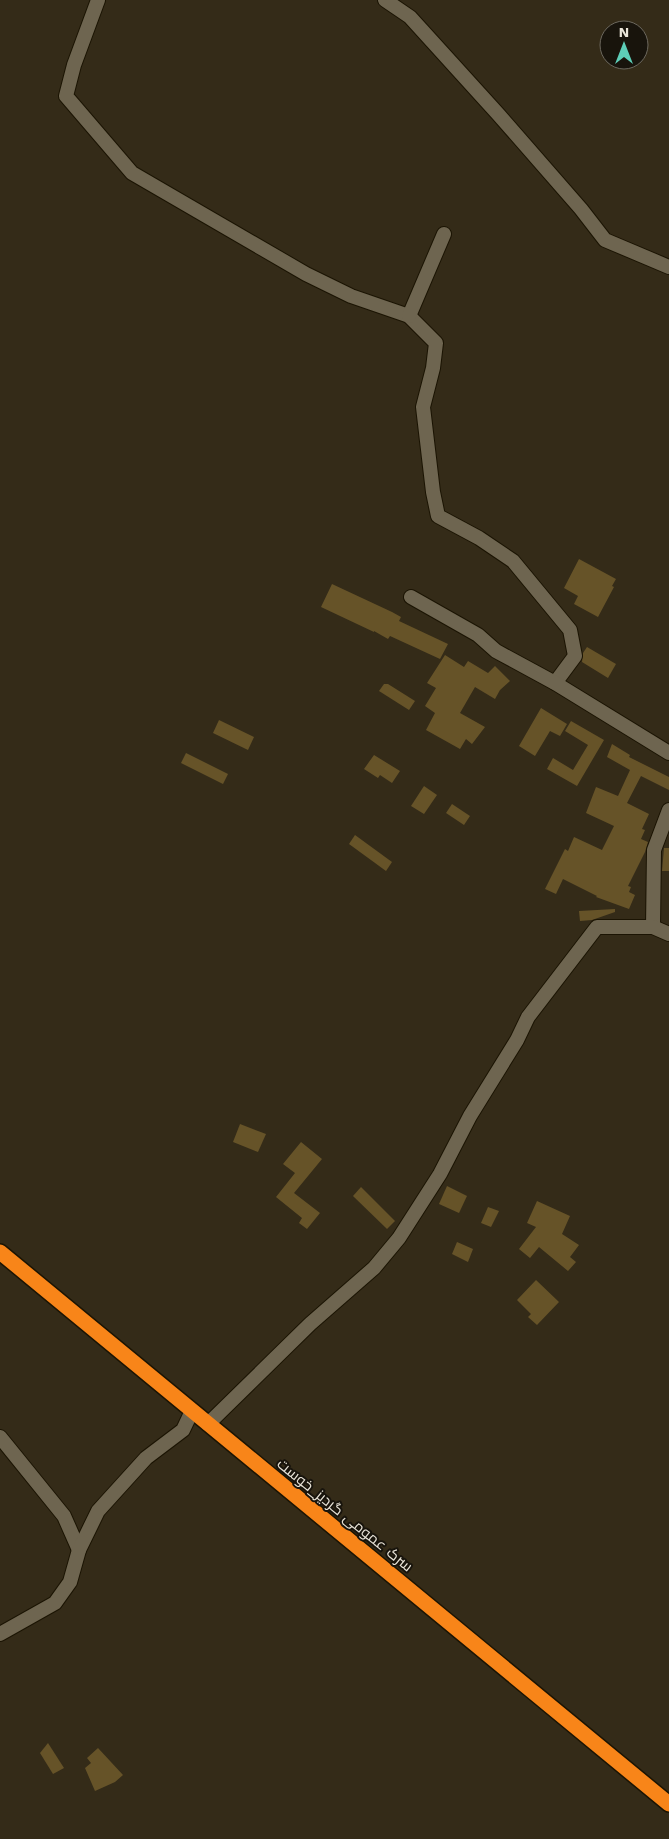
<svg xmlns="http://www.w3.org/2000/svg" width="669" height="1839" font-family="'Work Sans',Cairo,sans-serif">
<rect width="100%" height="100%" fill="#342b18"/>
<g fill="#665328">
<polygon points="579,559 616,579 612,586 614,587 598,617 574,604 578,596 564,588"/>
<polygon points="332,584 392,612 401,617 399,621 448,644 440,659 390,636 388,639 374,631 374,632 321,607"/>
<polygon points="587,647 616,664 608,678 582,662 583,653"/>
<polygon points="445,655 464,667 468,661 488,673 495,666 510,681 500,690 495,699 475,687 460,713 485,727 472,744 466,739 460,749 426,730 435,713 425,706 436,688 427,683"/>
<polygon points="384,684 388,684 415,701 409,710 379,691"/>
<polygon points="541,708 567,724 560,736 550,731 535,756 519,746"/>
<polygon points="219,720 254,737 248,750 213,733"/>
<polygon points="571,721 604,740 577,786 547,769 553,758 573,770 588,745 565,731"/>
<polygon points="612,744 630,755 629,757 669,777 669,790 641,776 627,803 649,814 642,829 645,830 641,839 648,842 645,852 628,886 631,887 629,892 635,895 629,909 596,897 597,896 563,879 556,894 545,889 565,849 568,851 574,837 602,850 614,826 586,813 596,787 618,796 630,770 607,757"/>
<polygon points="186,753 228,774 223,784 181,763"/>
<polygon points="374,755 400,771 392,783 380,775 378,778 364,769"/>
<polygon points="424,786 437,795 424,814 411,806"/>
<polygon points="452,804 470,816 464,825 446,813"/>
<polygon points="355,835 392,862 386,871 349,844"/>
<polygon points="664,848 669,848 669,871 662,871"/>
<polygon points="615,909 615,912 592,920 580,921 579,911"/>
<polygon points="240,1124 266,1134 258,1152 233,1142"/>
<polygon points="301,1142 322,1159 294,1193 320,1213 307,1229 299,1223 302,1218 276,1197 295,1173 283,1164"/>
<polygon points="447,1186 467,1196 459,1213 439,1204"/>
<polygon points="361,1187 395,1221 387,1229 353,1196"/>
<polygon points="537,1201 570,1216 562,1234 579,1245 570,1257 576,1262 568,1271 539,1247 530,1258 519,1249 536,1227 527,1223"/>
<polygon points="488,1207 499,1211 491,1227 481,1223"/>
<polygon points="457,1242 473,1249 468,1262 452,1254"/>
<polygon points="536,1280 559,1302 537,1325 528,1317 531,1314 517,1300"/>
<polygon points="48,1743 64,1768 53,1774 40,1753"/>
<polygon points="98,1748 123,1775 115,1782 95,1791 85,1768 91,1763 87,1758"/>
</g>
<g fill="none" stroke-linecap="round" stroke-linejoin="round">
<defs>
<g id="street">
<polyline points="98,0 74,65 66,96 132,173 306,274 351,296 409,316 436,343 433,368 423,407 433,492 438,516 479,538 513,561 570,630 575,656 555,683"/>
<polyline points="385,0 410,17 498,114 581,209 605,240 669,267"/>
<polyline points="409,316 444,234"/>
<polyline points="411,597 478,635 496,651 555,683 669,753"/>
<polyline points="653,927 654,850 669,810"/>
<polyline points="208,1424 310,1324 374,1268 399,1238 440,1174 470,1116 517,1040 528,1017 597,927 653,927 669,934"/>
<polyline points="0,1437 64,1516 79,1550"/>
<polyline points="0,1634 55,1603 70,1582 79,1550 98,1511 146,1458 183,1430 192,1411"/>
</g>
<polyline id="highway" points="0,1252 669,1804"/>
</defs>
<use href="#street" stroke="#1b1403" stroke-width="16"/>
<use href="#highway" stroke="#1b1403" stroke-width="18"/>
<use href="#street" stroke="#6e6550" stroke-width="14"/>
<use href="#highway" stroke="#f88519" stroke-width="15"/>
</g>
<g text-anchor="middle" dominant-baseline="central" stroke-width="4" stroke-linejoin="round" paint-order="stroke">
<g font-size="15" fill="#eae5d9" stroke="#18140c">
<text transform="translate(345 1515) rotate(39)">سرک عمومی گردیز_خوست</text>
</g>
</g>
<g transform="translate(624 45)"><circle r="24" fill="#18140c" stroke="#6c685e"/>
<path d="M0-4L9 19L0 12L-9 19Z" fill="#5dceb8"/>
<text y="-8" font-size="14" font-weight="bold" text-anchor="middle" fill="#eae5d9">N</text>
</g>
</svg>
